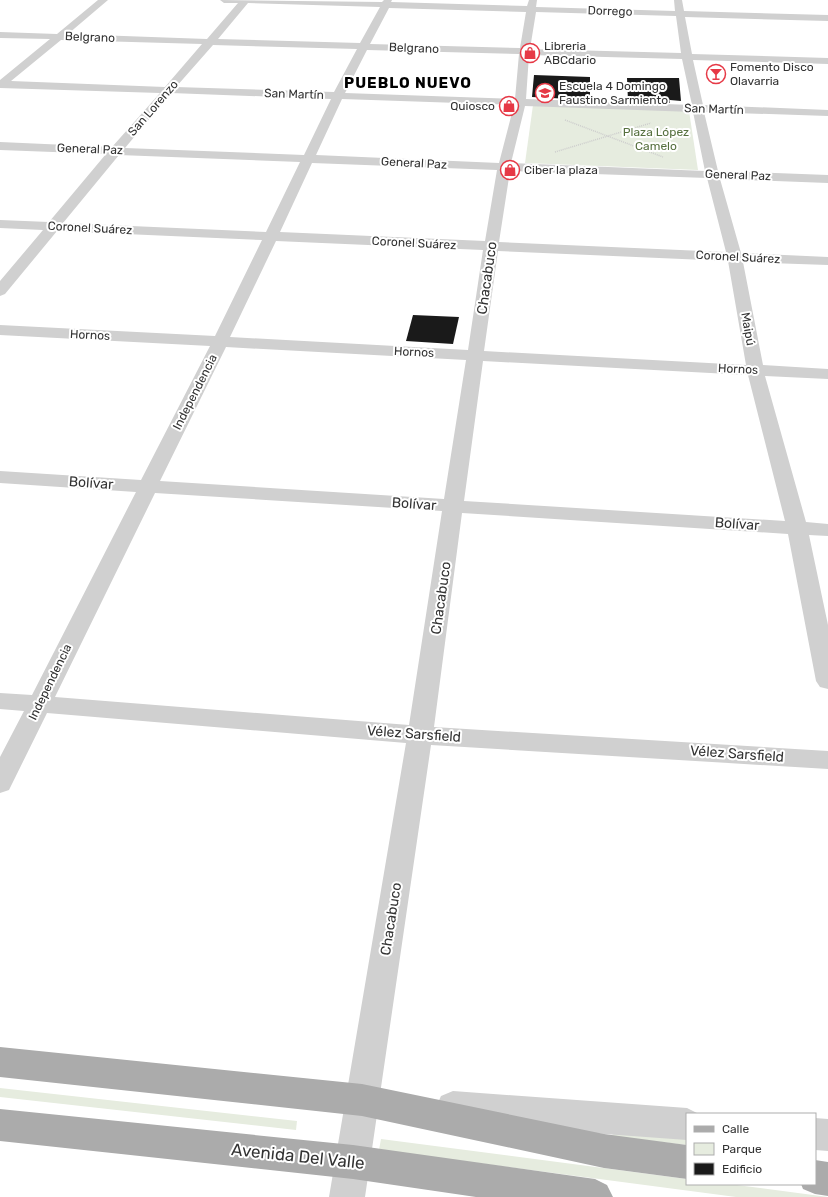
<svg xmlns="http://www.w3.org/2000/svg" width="828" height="1197" font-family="Rubik,sans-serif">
<rect width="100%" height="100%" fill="#fff"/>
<g fill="#e6ecdf">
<polygon points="533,105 689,111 698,170 525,163"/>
<polygon points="0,1088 297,1121 296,1130 0,1097"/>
<polygon points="627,1127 687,1134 687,1145 610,1136"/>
<polygon points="381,1139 687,1179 687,1184 729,1184 828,1197 736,1197 379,1150"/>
</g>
<g fill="#1a1a1a">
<polygon points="534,75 590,77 590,100 532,97"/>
<polygon points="627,78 679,78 681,101 670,100 670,103 628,101"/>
<polygon points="413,315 459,317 453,344 406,341"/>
</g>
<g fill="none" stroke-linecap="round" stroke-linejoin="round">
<g stroke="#cdcdcd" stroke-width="1.5" stroke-dasharray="1 1" stroke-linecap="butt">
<polyline points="565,120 663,157"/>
<polyline points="555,152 651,123"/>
</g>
<g fill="#d0d0d0" fill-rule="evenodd">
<path d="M98,0H108L68,34L207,39L238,3H224L220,0L382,2L384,0H392L391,2L527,6L529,0H537L536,7L675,11L674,0H682L684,11L828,15V21L685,17L692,54L828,58V64L693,60L703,105L828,110V116L704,112L718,171L828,175V183L720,179L741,253L828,257V265L743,262L763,365L828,369V379L765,376L806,522L828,524V536L809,535L828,625V689L820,687L816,681L788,534L462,513L434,727L828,751V769L431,745L365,1197H329L406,743L47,713L9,790L0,793V757L24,711L0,709V693L32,695L136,492L0,483V471L141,480L210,346L0,335V325L215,336L262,240L57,231L5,294L0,296V281L43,230L0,228V220L49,222L106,154L0,150V142L112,147L160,93L0,88V80L50,39L0,38V32L57,34ZM248,3L380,7L360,43L218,39ZM389,8L526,12L520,48L370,44ZM536,12L676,16L681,53L530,49ZM61,40L202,44L165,87L11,81ZM213,45L357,49L334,92L176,87ZM367,50L519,54L515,99L345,93ZM529,55L682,59L692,105L526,99ZM171,93L331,99L304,155L125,148ZM342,99L514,105L499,163L316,155ZM525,106L693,112L705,171L511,163ZM119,155L300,162L266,232L63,223ZM312,163L497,170L485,241L280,232ZM510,171L707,178L726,252L499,242ZM276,241L483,250L468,350L230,337ZM498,251L728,261L746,365L484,351ZM226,347L466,360L444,499L160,481ZM483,361L748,375L785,521L464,501ZM155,493L442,511L409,725L55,697Z"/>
<polygon points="453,1091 687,1108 699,1114 687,1114 687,1140 453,1123 441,1118 436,1107 441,1096"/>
<polygon points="815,1118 828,1119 828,1151 815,1150"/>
</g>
<g fill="#ababab" fill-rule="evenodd">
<polygon points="0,1047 362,1084 604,1134 687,1145 687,1179 604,1168 362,1116 0,1077"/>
<polygon points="0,1109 353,1145 595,1179 607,1185 613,1197 476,1197 353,1179 0,1141"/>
<polygon points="815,1160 828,1162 828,1196 815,1194 803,1189 801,1184 815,1184"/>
</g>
</g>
<defs>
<symbol id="shop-ring" viewBox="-11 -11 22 22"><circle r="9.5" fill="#fff" stroke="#e63946" stroke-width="1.5"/><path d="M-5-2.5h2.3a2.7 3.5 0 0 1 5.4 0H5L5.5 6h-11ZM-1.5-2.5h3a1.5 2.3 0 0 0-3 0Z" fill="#e63946"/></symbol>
<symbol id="bar-ring" viewBox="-11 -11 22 22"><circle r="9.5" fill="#fff" stroke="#e63946" stroke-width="1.5"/><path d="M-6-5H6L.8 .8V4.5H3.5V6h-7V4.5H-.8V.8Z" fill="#e63946"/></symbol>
<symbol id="school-ring" viewBox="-11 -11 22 22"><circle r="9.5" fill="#fff" stroke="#e63946" stroke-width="1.5"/><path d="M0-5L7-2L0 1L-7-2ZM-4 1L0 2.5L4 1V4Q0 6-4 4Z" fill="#e63946"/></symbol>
</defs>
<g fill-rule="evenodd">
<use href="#shop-ring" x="519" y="42" width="22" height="22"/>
<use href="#bar-ring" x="705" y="63" width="22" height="22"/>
<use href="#school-ring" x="534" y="82" width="22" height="22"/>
<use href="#shop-ring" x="498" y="95" width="22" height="22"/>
<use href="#shop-ring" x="499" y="159" width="22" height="22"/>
</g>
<g text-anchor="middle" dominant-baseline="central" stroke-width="4" stroke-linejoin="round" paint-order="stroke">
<g font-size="12" fill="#333" stroke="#fff">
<text transform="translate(610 11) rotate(2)">Dorrego</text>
<text transform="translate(90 37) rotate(2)">Belgrano</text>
<text transform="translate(414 48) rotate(2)">Belgrano</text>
<text transform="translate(294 94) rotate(2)">San Martín</text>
<text transform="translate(153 108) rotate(-49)">San Lorenzo</text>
<text transform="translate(714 109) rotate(2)">San Martín</text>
<text transform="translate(90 149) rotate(2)">General Paz</text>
<text transform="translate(414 163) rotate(3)">General Paz</text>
<text transform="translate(738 175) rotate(2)">General Paz</text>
<text transform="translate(90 228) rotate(3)">Coronel Suárez</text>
<text transform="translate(414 243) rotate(3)">Coronel Suárez</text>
<text transform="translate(738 257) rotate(3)">Coronel Suárez</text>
<text transform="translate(748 329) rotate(80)">Maipú</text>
<text transform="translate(90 335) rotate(3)">Hornos</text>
<text transform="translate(414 352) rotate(3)">Hornos</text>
<text transform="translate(738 369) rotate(3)">Hornos</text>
<text transform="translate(195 392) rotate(-63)">Independencia</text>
<text transform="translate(50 682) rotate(-64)">Independencia</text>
</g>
<g font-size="12" fill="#333" stroke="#fff" text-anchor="start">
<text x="544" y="46">Libreria<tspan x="544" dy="14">ABCdario</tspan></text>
<text x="730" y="67">Fomento Disco<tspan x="730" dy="14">Olavarria</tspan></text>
<text x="559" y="86">Escuela 4 Domingo<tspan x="559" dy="14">Faustino Sarmiento</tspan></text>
<text x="495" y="106" text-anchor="end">Quiosco</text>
<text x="524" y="170">Ciber la plaza</text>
</g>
<g font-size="12" fill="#56703f" stroke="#fff">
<text x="656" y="132">Plaza López<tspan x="656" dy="14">Camelo</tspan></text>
</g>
<g font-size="14" fill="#333" stroke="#fff">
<text transform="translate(487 278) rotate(-82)">Chacabuco</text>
<text transform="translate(91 483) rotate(4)">Bolívar</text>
<text transform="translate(414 504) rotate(4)">Bolívar</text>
<text transform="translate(737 524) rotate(4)">Bolívar</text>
<text transform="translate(441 598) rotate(-82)">Chacabuco</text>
<text transform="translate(414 734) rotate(4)">Vélez Sarsfield</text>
<text transform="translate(737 754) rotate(4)">Vélez Sarsfield</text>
<text transform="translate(391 919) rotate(-81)">Chacabuco</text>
</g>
<g font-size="15" font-weight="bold" letter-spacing="1" fill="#000" stroke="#fff">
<text x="408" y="83">PUEBLO NUEVO</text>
</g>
<g font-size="17" fill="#333" stroke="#fff">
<text transform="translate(298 1156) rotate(6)">Avenida Del Valle</text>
</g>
</g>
<rect x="686" y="1113" width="130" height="72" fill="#ffffff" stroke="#adadad"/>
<rect x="694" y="1126" width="20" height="6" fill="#ababab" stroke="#adadad"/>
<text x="722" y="1133" font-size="12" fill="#333333">Calle</text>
<rect x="694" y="1143" width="20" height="12" fill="#e6ecdf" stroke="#adadad"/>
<text x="722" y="1153" font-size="12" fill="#333333">Parque</text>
<rect x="694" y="1163" width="20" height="12" fill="#1a1a1a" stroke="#adadad"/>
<text x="722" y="1173" font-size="12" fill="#333333">Edificio</text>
</svg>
